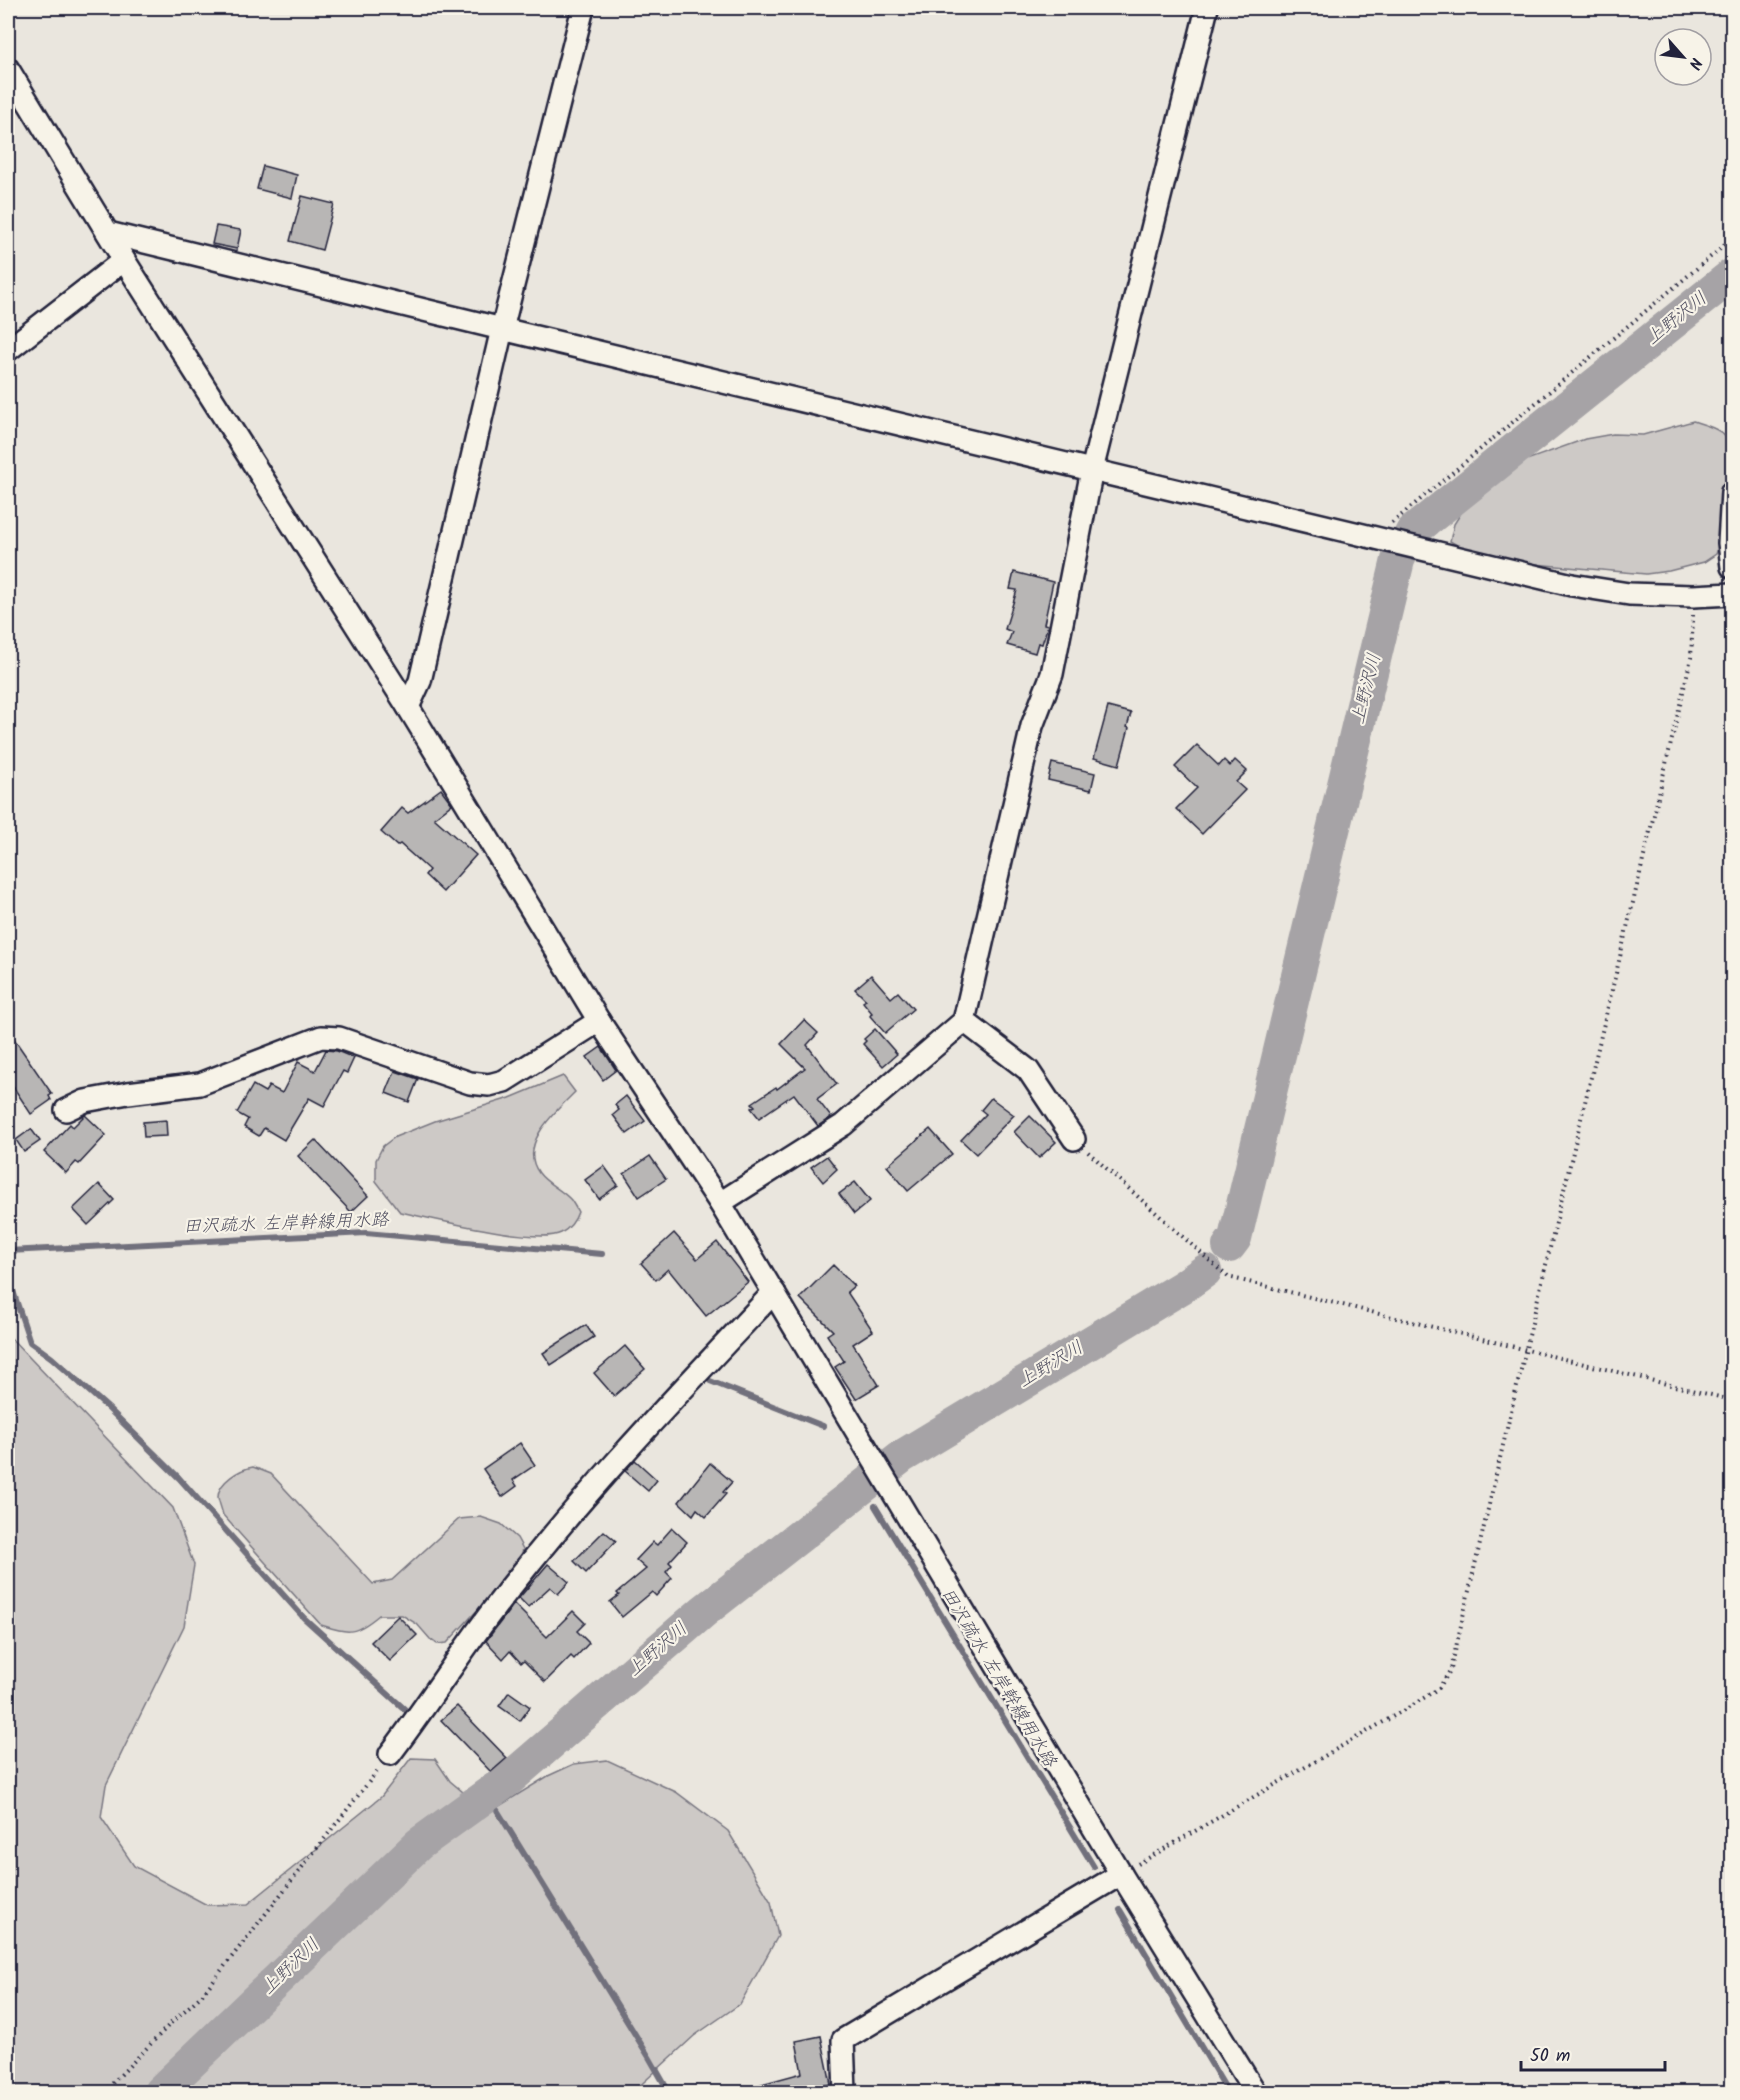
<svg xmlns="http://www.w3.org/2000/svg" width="1740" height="2100" font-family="Kalam,'Klee One',sans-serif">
<rect width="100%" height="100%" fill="#eae6de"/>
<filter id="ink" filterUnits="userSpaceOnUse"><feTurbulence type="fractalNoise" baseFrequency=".0167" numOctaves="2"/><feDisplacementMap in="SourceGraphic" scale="12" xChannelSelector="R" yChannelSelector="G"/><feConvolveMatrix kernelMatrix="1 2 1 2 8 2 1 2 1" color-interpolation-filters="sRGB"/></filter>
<g filter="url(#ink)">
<g fill="#cdc9c6" stroke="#787680" stroke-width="1.5">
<path d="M1693,421C1712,427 1728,430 1732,452L1720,543L1716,554L1704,562L1669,571L1646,574L1523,563L1472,554L1450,541L1454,524L1461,513L1472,500L1513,465L1585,439L1613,434L1643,435Z"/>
<path d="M563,1076L575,1092C557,1110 517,1144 539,1173C547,1184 561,1189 571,1200C573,1203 576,1208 578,1212C575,1221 570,1228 561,1233C538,1245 430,1218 400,1212L376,1181V1160L383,1146L395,1137L435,1121L510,1098Z"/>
<polygon points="8,1335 173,1508 194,1565 184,1626 106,1785 101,1817 134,1866 207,1905 248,1904 381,1797 411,1758 435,1759 450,1781 488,1813 548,1776 574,1764 607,1760 676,1792 728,1831 771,1902 778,1936 740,2004 694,2036 633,2092 8,2092"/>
<path d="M253,1467L271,1474L373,1584L392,1580L459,1519L481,1517L501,1524L517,1538L523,1549L518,1566L447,1643L437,1644L430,1639L417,1624L402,1615H379C355,1635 350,1634 321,1625L223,1515C222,1510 219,1503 218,1497C218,1482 240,1469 253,1467Z"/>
</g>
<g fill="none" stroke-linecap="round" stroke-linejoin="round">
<g stroke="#716f7b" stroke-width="6">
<polyline points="8,1251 366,1233 602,1254"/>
<polyline points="8,1276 30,1342 52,1358 108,1408 179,1478 304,1618 410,1714"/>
<polyline points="710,1381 823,1426"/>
<polyline points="875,1506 1094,1867"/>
<polyline points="497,1810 649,2057 669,2092"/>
<polyline points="1120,1910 1228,2092"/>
</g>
<g stroke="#a6a3a6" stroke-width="34">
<polyline points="1229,1246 1235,1238 1398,560 1412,532 1732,275"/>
<polyline points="160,2092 419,1844 509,1779 704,1611 901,1457 1184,1286 1205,1271"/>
</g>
</g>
<g fill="#b8b6b5" stroke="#22223b" stroke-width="1.5">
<polygon points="263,166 297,175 292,198 257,189"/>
<polygon points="302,196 334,204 322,250 290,241"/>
<polygon points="216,226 241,230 237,249 212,244"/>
<polygon points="1014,572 1053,582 1044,624 1048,625 1042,644 1038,643 1035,653 1007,645 1012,632 1005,629 1017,590 1010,589"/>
<polygon points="1108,707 1131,713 1127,727 1129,728 1119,765 1094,758"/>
<polygon points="1197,745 1219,766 1224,760 1230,766 1235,760 1247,771 1236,782 1245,790 1202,834 1176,809 1197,788 1175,767"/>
<polygon points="1052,763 1095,773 1091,790 1048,780"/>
<polygon points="441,789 452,804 434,818 476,855 443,892 425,875 429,870 400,844 397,846 381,832 402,808 408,813"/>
<polygon points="871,975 891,998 898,992 913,1009 885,1033 870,1016 872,1013 863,1002 866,1000 855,989"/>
<polygon points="804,1020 818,1033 807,1045 837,1084 817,1099 831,1117 818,1126 794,1094 759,1118 751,1108 755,1106 752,1103 776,1087 777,1089 805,1068 781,1044"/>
<polygon points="875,1029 897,1054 883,1066 863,1044 866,1041 864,1039"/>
<polygon points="8,1030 52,1094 49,1096 51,1100 31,1114 8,1079"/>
<polygon points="601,1047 616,1070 603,1080 587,1057"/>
<polygon points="326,1050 337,1051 354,1058 347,1073 343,1071 324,1106 309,1098 284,1140 264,1128 259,1136 244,1127 248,1119 237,1113 253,1085 265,1092 269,1086 282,1093 298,1062 315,1071"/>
<polygon points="395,1071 418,1079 409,1102 386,1093"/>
<polygon points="626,1096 645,1121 627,1134 613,1115 619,1110 615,1105"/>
<polygon points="991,1098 1014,1115 976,1154 961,1140 986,1114 981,1110"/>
<polygon points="85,1115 106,1135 79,1164 76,1162 66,1173 44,1152 70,1124 73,1127"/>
<polygon points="1030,1116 1056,1142 1039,1158 1014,1132"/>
<polygon points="166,1120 167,1136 144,1137 143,1122"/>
<polygon points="31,1129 40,1141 24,1152 16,1140"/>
<polygon points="930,1129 952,1154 908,1191 887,1166"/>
<polygon points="315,1140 368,1196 351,1212 298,1156"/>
<polygon points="650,1156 666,1179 639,1197 624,1174"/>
<polygon points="827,1156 837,1169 823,1182 811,1167"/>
<polygon points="604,1166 618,1185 599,1199 585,1180"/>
<polygon points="855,1182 870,1201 854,1214 839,1194"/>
<polygon points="99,1184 114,1200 88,1225 73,1209"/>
<polygon points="674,1233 697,1259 717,1242 748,1282 706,1316 668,1269 656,1280 641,1263"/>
<polygon points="833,1265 854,1286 847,1292 873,1331 853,1344 879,1385 856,1399 835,1367 844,1361 827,1335 833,1331 800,1298"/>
<polygon points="586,1325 594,1337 551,1365 543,1353"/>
<polygon points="625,1346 645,1369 614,1396 594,1373"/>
<polygon points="520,1443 535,1465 513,1480 517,1486 502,1497 483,1469"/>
<polygon points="635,1460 657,1480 648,1491 625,1471"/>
<polygon points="710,1463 732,1482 723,1492 726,1494 706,1517 697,1509 693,1515 679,1502"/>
<polygon points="672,1528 687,1542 669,1562 672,1565 666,1572 672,1578 656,1596 652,1592 622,1617 610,1602 619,1595 617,1593 646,1569 636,1560 653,1542 657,1545"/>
<polygon points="604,1531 616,1541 586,1573 574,1561"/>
<polygon points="548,1564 569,1582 558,1594 550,1587 528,1607 519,1598"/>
<polygon points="514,1604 547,1637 573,1611 585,1623 577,1631 589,1643 574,1659 571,1656 545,1682 524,1661 521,1663 510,1651 503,1659 486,1641"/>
<polygon points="398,1616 417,1635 390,1661 371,1642"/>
<polygon points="509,1692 530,1707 520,1721 499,1706"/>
<polygon points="457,1706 507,1758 491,1772 441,1720"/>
<polygon points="821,2036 831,2084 806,2089 805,2087 788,2092 748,2092 747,2088 802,2073 796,2041"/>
</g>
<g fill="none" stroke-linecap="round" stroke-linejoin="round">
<defs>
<g id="street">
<polyline points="8,69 124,260 408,707 599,1021 720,1203 1121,1874 1255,2092"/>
<polyline points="108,233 502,329 1572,585 1629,594 1693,596 1732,594"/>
<polyline points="8,350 124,260"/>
<polyline points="1732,492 1729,543 1732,567"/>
<polyline points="408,707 420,681 502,329 583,8"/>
<polyline points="964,1021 1028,1070 1074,1139"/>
<polyline points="66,1110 85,1101 128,1093 200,1084 321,1037 339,1038 470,1083 489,1085 504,1081 599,1021"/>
<polyline points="720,1203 843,1125 964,1021 1032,726 1052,674 1092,470 1207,8"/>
<path d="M390,1754C426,1707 457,1657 493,1610C579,1497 677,1395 774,1292"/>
<polyline points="845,2092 843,2040 1121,1874"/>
</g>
</defs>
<use href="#street" stroke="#22223b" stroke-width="26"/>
<g stroke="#22223b" stroke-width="4" stroke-dasharray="1.5 4.5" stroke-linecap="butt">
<polyline points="1392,523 1732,239"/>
<polyline points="1088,1152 1228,1277 1732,1400"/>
<path d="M1138,1864L1416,1703L1439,1688L1451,1669C1528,1332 1612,995 1691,658L1693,615"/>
<polyline points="104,2092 173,2021 202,1995 379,1769"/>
</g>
<use href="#street" stroke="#f7f3e8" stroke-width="21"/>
</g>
</g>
<g text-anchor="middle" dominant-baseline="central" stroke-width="4.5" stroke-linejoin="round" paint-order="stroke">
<g font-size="18" font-style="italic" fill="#504f60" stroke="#f7f3e8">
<text transform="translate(1677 319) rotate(-39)">上野沢川</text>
<text transform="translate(1367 689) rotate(-76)">上野沢川</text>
<text transform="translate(286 1224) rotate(-2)">田沢疏水 左岸幹線用水路</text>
<text transform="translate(1051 1365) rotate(-31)">上野沢川</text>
<text transform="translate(658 1650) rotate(-41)">上野沢川</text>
<text transform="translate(998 1678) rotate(59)">田沢疏水 左岸幹線用水路</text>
<text transform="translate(291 1967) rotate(-44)">上野沢川</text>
</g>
</g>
<rect width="1740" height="2100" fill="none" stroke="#f7f3e8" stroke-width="30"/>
<rect x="15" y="15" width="1710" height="2070" fill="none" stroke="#22223b" stroke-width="2" filter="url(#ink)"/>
<g transform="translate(1683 57) rotate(118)"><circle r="28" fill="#f7f3e8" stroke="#a29fa3" stroke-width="1.5"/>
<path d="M0-4.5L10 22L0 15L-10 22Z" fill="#22223b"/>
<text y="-9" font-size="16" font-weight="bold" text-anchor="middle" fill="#22223b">N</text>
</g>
<path d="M1521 2061v9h144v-9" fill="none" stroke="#22223b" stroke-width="3"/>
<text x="1530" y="2061" font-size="18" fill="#22223b" stroke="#f7f3e8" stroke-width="4.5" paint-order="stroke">50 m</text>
</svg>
